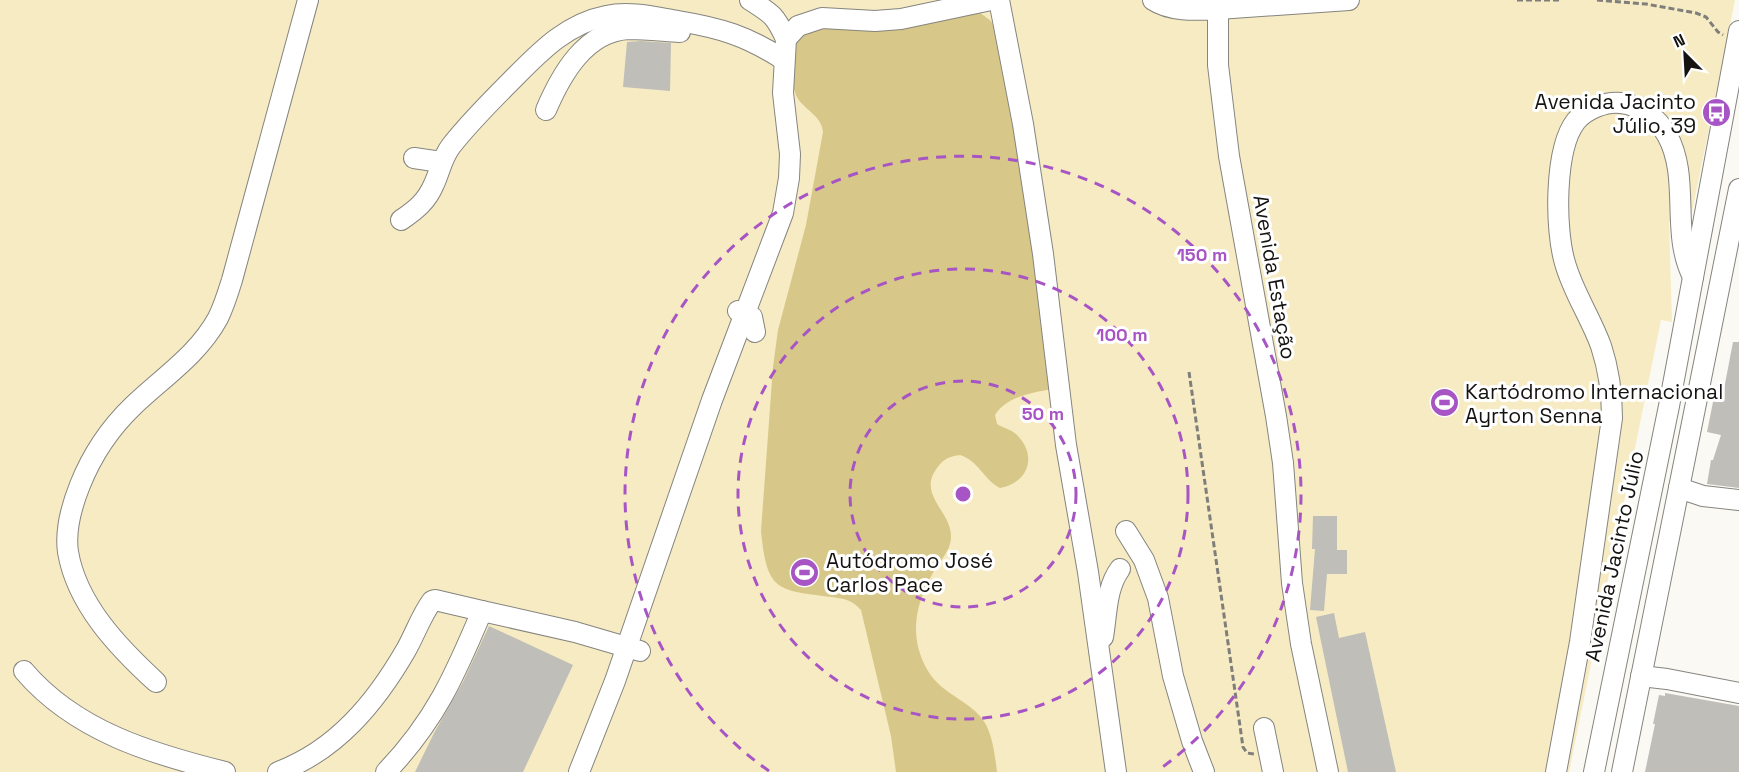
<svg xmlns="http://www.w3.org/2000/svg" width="1739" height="772" font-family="'Space Grotesk',sans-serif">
<rect width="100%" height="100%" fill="#faf9f3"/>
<polygon fill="#f6ebc2" points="0,0 1735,0 1690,222 1669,222 1672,322 1661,320 1569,772 0,772"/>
<path fill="#d7c788" d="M979,12L991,21L996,31L1014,107L1052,389C1032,393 1007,396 995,415L997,424C1003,428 1011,429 1017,435C1038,456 1028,483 1000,488C983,479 979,461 960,455C950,456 943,459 937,468C915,497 958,514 950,544C947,554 939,563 934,571C915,604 908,637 928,671C942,695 972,701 985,723C993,737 995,756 997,772H896L891,736L861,610C852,600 845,599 832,597C776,590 767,591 761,531L773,367L778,330L806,225L823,132C822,115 802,109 796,95C789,79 793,59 794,43L809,29Z"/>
<g fill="#bfbeb8">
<polygon points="641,41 671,43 670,91 623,87 627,42"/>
<polygon points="1733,342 1739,342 1739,488 1707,484 1711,460 1713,460 1721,435 1707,432 1716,387 1724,389"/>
<polygon points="1313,516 1337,516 1337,550 1347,550 1347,574 1327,574 1324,611 1310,610 1315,549 1312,549"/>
<polygon points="1334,613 1339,638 1365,632 1396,772 1348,772 1316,617"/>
<polygon points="489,626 573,665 523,772 415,772 434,733 463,682"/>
<polygon points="1665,693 1739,706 1739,772 1645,772 1655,724 1653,724 1659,695 1665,696"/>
</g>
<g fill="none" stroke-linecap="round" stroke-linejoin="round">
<defs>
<g id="minor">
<path d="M750,0C772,14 775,15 786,39"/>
<polyline points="999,0 1023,124 1043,254 1066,445 1088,572 1116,772"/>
<path d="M1153,0C1171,12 1197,10 1218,9V65L1229,156L1276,416L1283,463L1292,583L1301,644L1328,772"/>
<polyline points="1218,0 1218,9 1349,0"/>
<path d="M546,110C561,75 585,31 629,29C646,29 663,31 680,32"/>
<polyline points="414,158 441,162"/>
<path d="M401,220C416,210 427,201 434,184C440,171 442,158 451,146C469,123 489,103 510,82C538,54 565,24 606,16C630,11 654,17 678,21C721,28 747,36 784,60"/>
<polyline points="738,311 752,317 755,332"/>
<polyline points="1679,488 1703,496 1739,500"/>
<polyline points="1126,531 1144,560 1158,598 1173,676 1192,741 1204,772"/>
<path d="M1103,637C1107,614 1106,588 1120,569"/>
<path d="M24,671C75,731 152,754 225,772"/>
<polyline points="1641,676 1667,679 1739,693"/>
<path d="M156,682C119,648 77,605 68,552C65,531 72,505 80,485C92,455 109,429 133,406C162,378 198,355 218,318C224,306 228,293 232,280L308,0"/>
<polyline points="1264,728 1273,772"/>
<path d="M278,772C337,750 376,702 406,650C415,634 421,616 432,601L435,600L482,611"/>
<path d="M386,772C435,721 455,675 482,611L575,632L640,651"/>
<polyline points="579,772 615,681 712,400 783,213 789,178 790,154 783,93 786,39 798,26 822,18 875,21 901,19 991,0"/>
<path d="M1556,772L1580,642L1612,418C1612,393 1609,370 1601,346C1591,318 1573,292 1565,263C1555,230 1554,149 1576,121C1586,109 1606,101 1621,103C1640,105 1658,118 1667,135C1691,178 1670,232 1693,277"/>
<polyline points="1594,772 1669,406 1739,31"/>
<path d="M1622,772C1660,577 1701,384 1739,189"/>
</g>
</defs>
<use href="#minor" stroke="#85847f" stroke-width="22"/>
<g stroke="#7f7e7a" stroke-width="3" stroke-dasharray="6 3" stroke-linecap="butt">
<polyline points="1517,0 1560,0"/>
<polyline points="1597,0 1646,4 1696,13 1706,17 1718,32 1723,35"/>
<polyline points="1189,372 1243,747 1247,753 1254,754"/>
</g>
<use href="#minor" stroke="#fff" stroke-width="20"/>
</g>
<g fill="none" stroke="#a755c5" stroke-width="3" stroke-dasharray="10 8">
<circle cx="963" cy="494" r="113"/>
<circle cx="963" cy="494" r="225"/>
<path d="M769 771A338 338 0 1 1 1157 771"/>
</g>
<defs>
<symbol id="bus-disc" viewBox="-11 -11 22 22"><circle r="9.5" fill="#a755c5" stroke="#fff"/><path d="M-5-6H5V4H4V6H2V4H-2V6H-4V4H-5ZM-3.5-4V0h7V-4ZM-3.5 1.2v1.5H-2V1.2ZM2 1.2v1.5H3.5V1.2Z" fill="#fff"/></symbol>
<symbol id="stadium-disc" viewBox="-11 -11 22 22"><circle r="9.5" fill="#a755c5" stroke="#fff"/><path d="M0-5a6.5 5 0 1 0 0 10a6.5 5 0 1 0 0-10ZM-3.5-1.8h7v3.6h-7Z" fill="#fff"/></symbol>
</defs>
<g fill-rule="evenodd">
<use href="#bus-disc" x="1700" y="96" width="33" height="33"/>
<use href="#stadium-disc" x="1428" y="386" width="33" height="33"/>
<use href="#stadium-disc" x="788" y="556" width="33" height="33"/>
</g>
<g text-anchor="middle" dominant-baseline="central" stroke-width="6" stroke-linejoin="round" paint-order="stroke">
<g font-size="21" fill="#141311" stroke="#fff" text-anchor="start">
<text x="1696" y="101" text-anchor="end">Avenida Jacinto<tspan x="1696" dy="24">Júlio, 39</tspan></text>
<text x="1465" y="391">Kartódromo Internacional<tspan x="1465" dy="24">Ayrton Senna</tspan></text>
<text x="826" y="560">Autódromo José<tspan x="826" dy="24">Carlos Pace</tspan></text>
</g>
<g font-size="21" fill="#141311" stroke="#fff">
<text transform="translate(1275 277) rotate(80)">Avenida Estação</text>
<text transform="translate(1614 556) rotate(-78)">Avenida Jacinto Júlio</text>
</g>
</g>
<circle cx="963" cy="494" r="9" fill="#a755c5" stroke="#fff" stroke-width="3"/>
<g font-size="18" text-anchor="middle" font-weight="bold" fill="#a755c5" stroke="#fff" stroke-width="6" stroke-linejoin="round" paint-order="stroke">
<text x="1202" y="261">150 m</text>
<text x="1122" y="341">100 m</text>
<text x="1043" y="420">50 m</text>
</g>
<g transform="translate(1685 54) rotate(336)" stroke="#ffffff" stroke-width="4.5" paint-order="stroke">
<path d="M0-4.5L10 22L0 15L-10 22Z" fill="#141311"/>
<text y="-9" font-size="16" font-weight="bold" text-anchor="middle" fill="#141311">N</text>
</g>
</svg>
